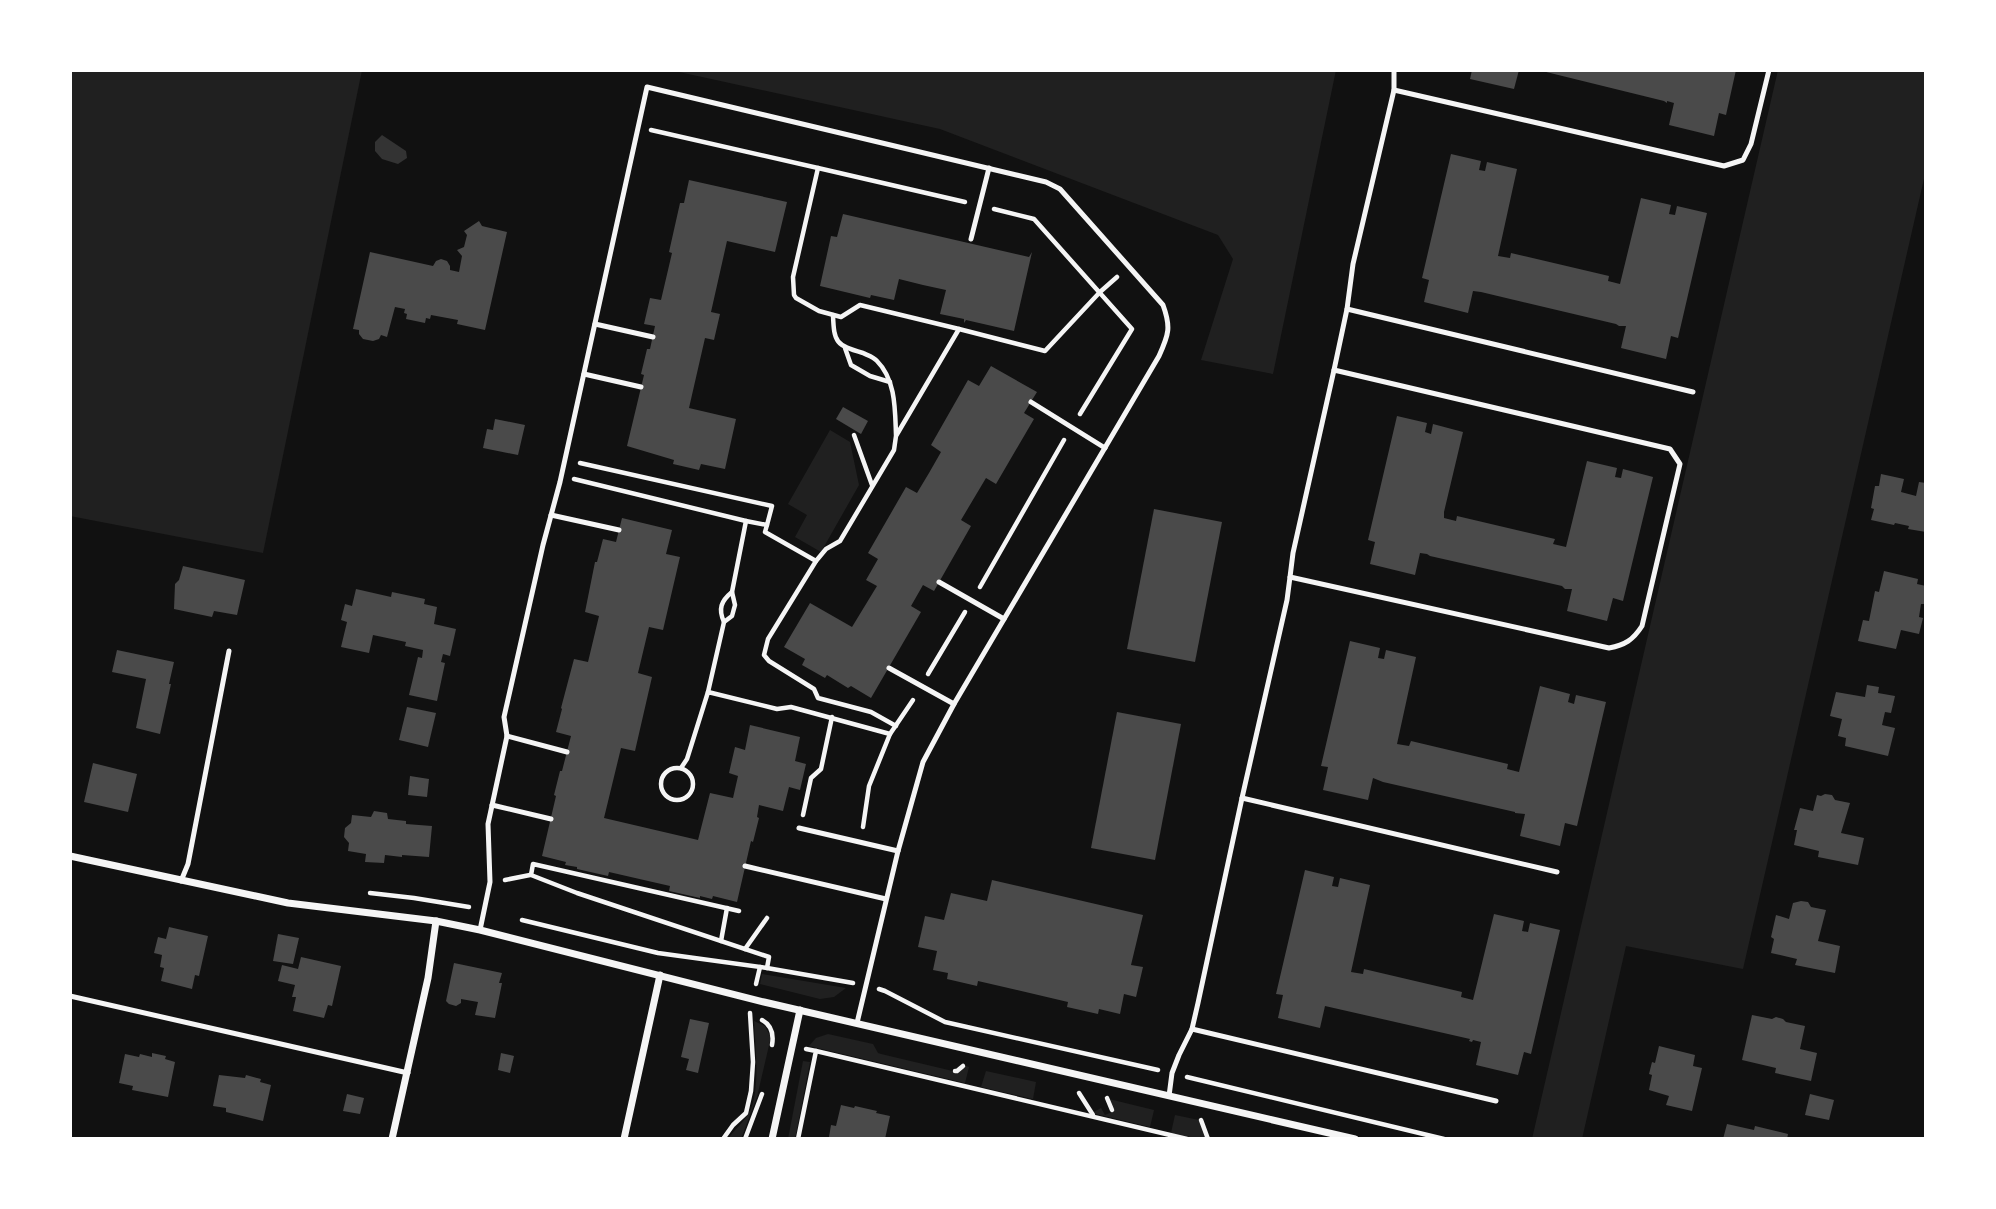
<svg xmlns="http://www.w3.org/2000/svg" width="1996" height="1209" font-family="Rubik,sans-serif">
<rect width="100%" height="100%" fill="#111"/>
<g fill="#202020">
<polygon points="70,70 362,70 263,553 70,516"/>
<polygon points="670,70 1336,70 1273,374 1201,360 1233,259 1218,235 940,129"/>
<polygon points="1778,70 1926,70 1926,170 1743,969 1626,946 1582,1139 1532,1139"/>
<polygon points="830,430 850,442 859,485 821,552 795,537 807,515 788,504"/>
<polygon points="762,974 846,988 834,997 820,999 760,984"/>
<path d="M754,1021L765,1026L770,1036V1041L757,1097L741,1139H728C734,1130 743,1123 749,1113C761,1091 755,1045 754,1021Z"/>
<polygon points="828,1034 873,1044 878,1053 881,1054 957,1072 966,1066 969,1067 965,1083 809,1046 816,1038"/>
<polygon points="803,1061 810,1062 795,1139 788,1139"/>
<polygon points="986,1071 1036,1082 1033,1099 981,1087"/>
<polygon points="1109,1099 1154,1110 1150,1127 1092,1113 1101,1108 1105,1115 1114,1111"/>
<polygon points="1175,1115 1199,1120 1208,1139 1191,1139 1171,1133"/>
</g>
<polygon fill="#333" points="382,135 406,151 407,158 398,164 382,159 375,151 375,142"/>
<g fill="#4a4a4a">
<polygon points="1472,70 1519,70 1514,89 1470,79"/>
<polygon points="1538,70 1736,70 1726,115 1719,113 1714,136 1669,125 1674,103 1667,101 1667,103 1664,101"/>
<polygon points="1451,154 1481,161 1479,170 1485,171 1487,162 1517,169 1498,256 1510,258 1511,253 1609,276 1608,281 1620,284 1641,198 1671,205 1669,214 1675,215 1677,206 1707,213 1678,338 1671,336 1666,359 1621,348 1626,326 1619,326 1616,324 1481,292 1473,291 1468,313 1424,302 1429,280 1422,278"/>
<polygon points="689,180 787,202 775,252 727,241 711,312 720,314 714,340 705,338 689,408 736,419 725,469 701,464 699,470 673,464 674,460 627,446 644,375 641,374 647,349 650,349 655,326 644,324 650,298 661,300 672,253 669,252 680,203 684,203"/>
<polygon points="843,214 1029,257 1032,252 1014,331 966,320 964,323 964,319 940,314 946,290 923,285 899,279 894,300 871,295 870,298 820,286 831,236 837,237"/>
<polygon points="479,221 482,226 507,232 485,330 457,324 458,320 431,315 430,319 426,318 425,323 406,319 407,314 404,313 405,309 395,307 387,337 381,335 379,339 373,341 363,339 359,334 359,330 353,329 370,252 433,266 436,261 441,259 447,261 450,266 450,270 459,272 462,256 457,250 464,247 467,235 464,231"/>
<polygon points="991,366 1037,392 1024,413 1034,419 996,484 986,478 961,520 971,526 934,591 923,585 911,606 921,612 871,698 851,686 848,688 827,675 825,678 802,665 805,659 784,647 810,603 852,627 877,586 866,580 878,559 868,553 906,487 917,493 929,473 941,452 931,445 968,380 979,386"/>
<polygon points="843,407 868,421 861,434 836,419"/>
<polygon points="1397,416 1427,423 1425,432 1431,434 1433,424 1463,432 1444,512 1444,518 1456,521 1457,516 1555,539 1553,544 1566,547 1587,461 1617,468 1615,477 1621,478 1623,469 1653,477 1623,601 1613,598 1607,621 1567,611 1572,589 1565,589 1562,586 1430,556 1427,554 1420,553 1415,575 1370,564 1375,542 1368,540"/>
<polygon points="495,419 525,425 518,455 483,448 487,429 493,430"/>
<polygon points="1881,474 1904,479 1901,492 1916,496 1919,482 1926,483 1926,532 1908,529 1909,526 1895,523 1894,525 1871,520 1874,509 1871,508 1875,486 1879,486"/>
<polygon points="1154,509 1222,522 1195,662 1127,649"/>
<polygon points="622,518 672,530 666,554 680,557 663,630 649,627 638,673 652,677 635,751 621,748 604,818 698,840 710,793 733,798 738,776 729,773 735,747 745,750 750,725 800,737 795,761 806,764 800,790 789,787 783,811 759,805 757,817 759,818 753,842 751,841 737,902 713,896 712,899 700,896 700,898 669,891 670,886 609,872 608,876 577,869 577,867 565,865 566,862 542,856 556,796 554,795 560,771 562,771 571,736 556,732 562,709 561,708 574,659 588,662 599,616 585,612 595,562 597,562 603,539 616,542"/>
<polygon points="183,566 245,580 237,615 214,611 212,617 174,609 175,584 179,580"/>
<polygon points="1884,571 1918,579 1917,584 1926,586 1925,604 1921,604 1919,617 1923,618 1919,634 1901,630 1896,649 1858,641 1863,620 1869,621 1875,591 1879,592"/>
<polygon points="356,589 391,597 392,592 425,599 424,604 437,607 434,624 456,629 450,656 443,654 441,662 445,663 437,701 409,695 418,657 422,658 423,650 405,646 406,642 373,635 369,653 341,647 347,622 341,620 345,604 352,606"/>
<polygon points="1350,641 1380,648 1378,658 1384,659 1386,650 1416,657 1397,744 1409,746 1411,741 1508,764 1507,769 1519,772 1540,686 1570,694 1568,702 1574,704 1576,695 1606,702 1577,826 1565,823 1560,846 1520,836 1525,814 1515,813 1515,812 1383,782 1373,778 1368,800 1323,790 1328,767 1321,766"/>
<polygon points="117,650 174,662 169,684 171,684 160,734 136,728 146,679 112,672"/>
<polygon points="1867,685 1879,687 1878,693 1895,696 1891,713 1885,712 1882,725 1895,728 1888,756 1845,746 1846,738 1838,736 1842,719 1830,716 1836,692 1865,697"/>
<polygon points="407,707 436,713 428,747 399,740"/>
<polygon points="1117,712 1181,724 1155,860 1091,848"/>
<polygon points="93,763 137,774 128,812 84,802"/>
<polygon points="410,776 429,779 427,797 408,795"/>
<polygon points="1825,794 1832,795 1835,800 1850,803 1841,833 1864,838 1858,865 1818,857 1819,851 1794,845 1797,830 1794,830 1800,808 1813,811 1817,795 1821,796"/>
<polygon points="374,811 387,813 388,819 406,821 406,824 432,826 429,857 402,855 402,857 385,855 384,863 365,862 366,854 348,851 349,843 344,837 345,828 351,823 352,815 371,817"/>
<polygon points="1305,870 1334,877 1332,886 1338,887 1340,878 1370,885 1351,972 1363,974 1364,969 1462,992 1461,997 1473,1000 1494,914 1524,921 1522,931 1528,932 1530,923 1560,930 1531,1054 1524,1052 1518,1075 1476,1065 1481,1042 1473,1040 1472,1042 1469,1041 1470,1039 1325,1006 1320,1028 1278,1018 1283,995 1276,994"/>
<polygon points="992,880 1143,915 1131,965 1143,967 1136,997 1124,994 1120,1014 1099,1009 1098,1014 1067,1007 1068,1002 978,981 977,986 947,979 948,973 933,970 937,951 918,947 925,916 944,920 951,893 987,901"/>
<polygon points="1801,901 1808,902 1811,907 1826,910 1818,941 1840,946 1835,973 1795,965 1797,959 1771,953 1774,939 1771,937 1776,915 1789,919 1793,903"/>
<polygon points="169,927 208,936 199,976 195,975 192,989 161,981 164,968 160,967 162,955 154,953 158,937 166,939"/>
<polygon points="278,934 299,938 293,964 273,961"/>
<polygon points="301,957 341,966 332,1006 328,1005 324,1018 293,1011 296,997 292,997 295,985 278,981 282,965 298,969"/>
<polygon points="454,963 502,973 499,983 502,983 495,1018 475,1015 478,1002 461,999 461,1003 456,1006 449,1004 446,1001"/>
<polygon points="1752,1015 1772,1019 1776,1017 1783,1019 1786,1022 1805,1026 1800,1049 1817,1053 1811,1081 1775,1073 1776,1068 1742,1060"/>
<polygon points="690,1019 709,1023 698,1073 686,1070 689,1059 681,1057"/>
<polygon points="1659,1046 1695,1055 1693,1066 1702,1068 1692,1111 1666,1105 1669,1096 1649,1090 1652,1075 1649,1074 1652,1062 1655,1063"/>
<polygon points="152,1053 166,1056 165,1059 175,1062 168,1097 132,1090 133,1086 119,1083 125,1054 139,1057 140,1054 152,1057"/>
<polygon points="501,1053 514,1056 510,1073 498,1070"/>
<polygon points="219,1075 245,1078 246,1075 261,1079 260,1082 271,1085 263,1121 226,1112 226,1108 213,1106"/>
<polygon points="347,1094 364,1098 360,1114 343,1111"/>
<polygon points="1810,1094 1834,1100 1829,1120 1805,1115"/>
<polygon points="841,1105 854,1108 855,1106 877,1111 876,1113 890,1116 885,1139 834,1139 829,1137 831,1125 836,1126"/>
<polygon points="1727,1124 1754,1130 1755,1126 1788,1134 1787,1139 1723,1139"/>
</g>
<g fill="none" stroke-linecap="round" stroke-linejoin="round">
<g stroke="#f5f5f5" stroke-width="4.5">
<polyline points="651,130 818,168 793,277 794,295 796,298 819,311 841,317 860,305 959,329"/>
<polyline points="818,168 965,202"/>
<polyline points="994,209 1034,219 1132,329 1080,414"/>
<path d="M833,315C834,343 836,345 863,353C867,355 874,357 877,361C896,380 895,410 896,435"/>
<polyline points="845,348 851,365 870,376 890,382"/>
<polyline points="854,435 872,485"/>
<polyline points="580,463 772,506 767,525 746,521"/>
<polyline points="574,479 746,521 732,592 735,605 732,616 724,622 708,692"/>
<polyline points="767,525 765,532 816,561"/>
<polyline points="980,587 1064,440"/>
<path d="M724,622C718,609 721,601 732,592"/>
<polyline points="928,674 965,612"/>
<polyline points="896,726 871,712 818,698 814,689 769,661 764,655 768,639 816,561 826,549 840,541 894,450 896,436 959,329 1045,351 1100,292 1117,277"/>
<polyline points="890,734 913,700"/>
<circle cx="677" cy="784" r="16"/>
<polyline points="681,768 687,759 708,692 777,709 791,707 890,734 869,786 863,827"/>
<polyline points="803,815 811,778 821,769 832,717"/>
<polyline points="505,880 530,875"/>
<polyline points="370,893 414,898 469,907"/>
<polyline points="739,911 533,864 531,875 577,893 769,957 767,968"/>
<polyline points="522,920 658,953 767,968 853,983"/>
<polyline points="721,941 727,908"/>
<polyline points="745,949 767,918"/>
<polyline points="756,984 760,967"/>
<polyline points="879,989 885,991 945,1022 1158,1070"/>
<path d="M762,1020C771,1025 774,1034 772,1045"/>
<polyline points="816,1051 1187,1139"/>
<polyline points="955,1071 957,1071 963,1066"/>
<polyline points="1187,1077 1444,1139"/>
<polyline points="1079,1093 1093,1115"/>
<polyline points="1107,1098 1112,1110"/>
<polyline points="1201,1120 1208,1139"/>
<polyline points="723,1139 733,1125 746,1113 751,1091 753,1062 750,1013"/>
<polyline points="745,1139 762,1094"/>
<polyline points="798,1139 816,1051 806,1049"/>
</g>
<g stroke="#f5f5f5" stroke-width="5">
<polyline points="1394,90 1724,166 1743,160 1751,144 1769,70"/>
<polyline points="971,239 989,168"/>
<polyline points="1347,309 1693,392"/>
<polyline points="595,324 653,337"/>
<path d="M1334,370L1670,449L1680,464L1642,626C1633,640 1625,645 1609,648L1290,577L1293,553Z"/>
<polyline points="1334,370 1347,309 1353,264 1394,90 1394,70"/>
<polyline points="584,374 641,387"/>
<polyline points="1031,402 1105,448"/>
<polyline points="551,515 619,530"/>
<polyline points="939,582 1004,619"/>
<polyline points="889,668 954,704"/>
<polyline points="507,736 567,752"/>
<polyline points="1242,798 1557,872"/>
<polyline points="492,805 551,819"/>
<polyline points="799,828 898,851"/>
<polyline points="745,866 886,899"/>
<polyline points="181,881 188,864 229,651"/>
<path d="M480,930L490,882L488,824L507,736L504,717L543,545L560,482L647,87L1046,182L1060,189L1163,305C1171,327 1169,334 1159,356L954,704L923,762L898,851L857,1023"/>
<polyline points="70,996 408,1073"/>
<polyline points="1192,1029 1496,1101"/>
<polyline points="1169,1096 1172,1073 1179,1055 1192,1029 1198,1003 1242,798 1287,600 1290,577"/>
</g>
<g stroke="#f5f5f5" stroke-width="7">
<polyline points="70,856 288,903 436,921 480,930 764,1002 1355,1139"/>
<polyline points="392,1139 428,978 436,921"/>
<polyline points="624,1139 660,975"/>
<polyline points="772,1139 800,1010"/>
</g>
</g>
<rect width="1996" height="1209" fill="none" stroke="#ffffff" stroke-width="144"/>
</svg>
